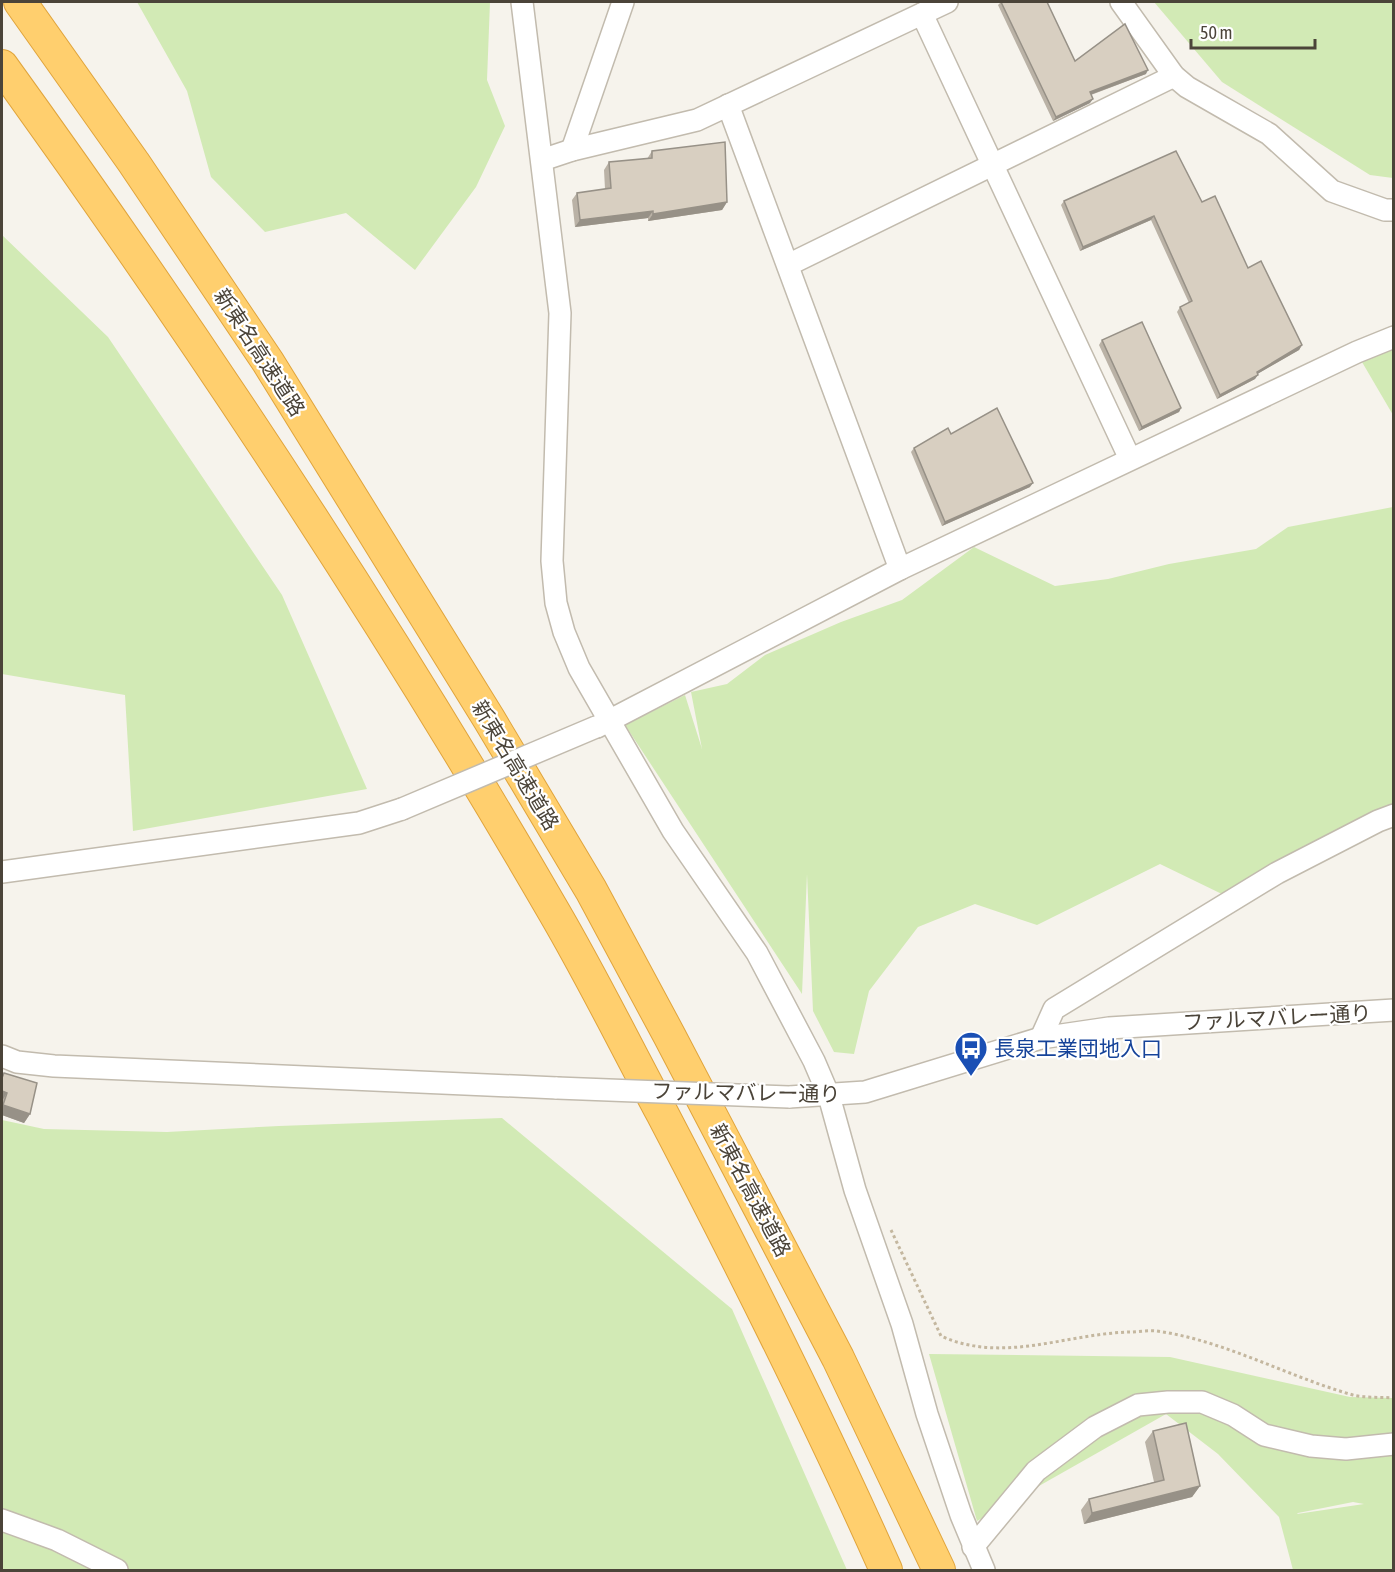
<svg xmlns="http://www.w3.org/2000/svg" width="1395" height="1572" font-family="'Asap Condensed','Noto Sans JP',sans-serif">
<rect width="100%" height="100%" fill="#f6f3ec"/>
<g fill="#d2eab5" fill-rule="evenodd">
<polygon points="137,2 490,2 487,80 505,126 476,187 415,270 346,213 265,232 211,177 187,91"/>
<polygon points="1154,2 1393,2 1393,178 1370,175 1222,82"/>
<polygon points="2,235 108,337 282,595 367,789 133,831 125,695 2,674"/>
<polygon points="1393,348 1393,415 1362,362"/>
<polygon points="1393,507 1393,804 1234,889 1226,896 1160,864 1037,925 975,904 918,927 869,991 854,1054 834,1052 813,1011 807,874 802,994 625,725 685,695 702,749 691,692 727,684 765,655 841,622 902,600 974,547 1055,586 1108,579 1169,564 1256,549 1288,527"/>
<polygon points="502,1118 732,1309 847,1570 2,1570 2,1120 44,1129 167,1132 279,1126"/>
<path d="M929,1354L1170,1357L1350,1397L1393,1398V1570H1293L1279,1517L1218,1454L1166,1414L977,1521ZM1353,1502L1364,1504L1297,1514L1298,1513Z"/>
</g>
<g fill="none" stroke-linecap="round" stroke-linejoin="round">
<defs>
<g id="minor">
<polyline points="522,2 560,313 552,561 556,603 564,632 579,668 673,831 757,953 814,1061 829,1096 855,1190 902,1324 927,1414 961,1515 984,1570"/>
<polyline points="1121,2 1174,76 1187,87 1269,134 1332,191 1385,210 1394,210"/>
<polyline points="922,14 1130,459"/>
<polyline points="728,105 900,569"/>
<polyline points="572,150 623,2"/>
<polyline points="542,160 572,150 697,120 947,2"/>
<polyline points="788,265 1174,76"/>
<polyline points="597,727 900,569 1357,352 1394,337"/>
<polyline points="2,872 359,823 402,809"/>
<polyline points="1041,1038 1054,1009 1277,873 1378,821 1394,815"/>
<polyline points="2,1056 17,1062 54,1066 557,1088"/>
<polyline points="789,1097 865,1092 1041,1038 1109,1028 1394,1010"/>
<polyline points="2,1520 57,1540 117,1570"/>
<polyline points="973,1547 1036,1471 1095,1427 1138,1405 1168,1402 1202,1402 1233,1415 1264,1435 1311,1446 1346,1449 1394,1444"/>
</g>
<g id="highway">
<polyline points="20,2 134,163 268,362 489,719 591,890 669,1035 838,1358 939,1570"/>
<path d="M2,66C199,339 385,620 554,912C592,977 626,1046 662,1113C741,1264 817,1415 886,1570"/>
</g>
</defs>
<use href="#minor" stroke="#c2bbae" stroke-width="24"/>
<use href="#highway" stroke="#e0a43c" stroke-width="34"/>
<path stroke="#c4b79f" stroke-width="3" stroke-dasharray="3 3" stroke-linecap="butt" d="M891,1230L941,1336C1003,1364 1065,1334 1129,1332C1138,1332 1148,1330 1157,1331C1226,1341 1286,1376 1353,1395C1365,1398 1380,1397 1394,1398"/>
<use href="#minor" stroke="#fff" stroke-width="21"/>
<use href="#highway" stroke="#ffcf6e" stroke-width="32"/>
<defs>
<g id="minor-bridge">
<polyline points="402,809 596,727"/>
<polyline points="557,1088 789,1097"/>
</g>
</defs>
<use href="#minor-bridge" stroke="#c2bbae" stroke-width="24" stroke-linecap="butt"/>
<use href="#minor-bridge" stroke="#fff" stroke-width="21"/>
</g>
<g fill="#bab2a6">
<polygon points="1001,2 1075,61 1146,74 1091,95 1090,103 1053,121 998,5"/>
<polygon points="652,151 727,202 722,210 648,221 648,218 575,227 572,200 577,193 605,189 604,170 609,162 647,159"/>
<polygon points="1064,201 1202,202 1302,345 1299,350 1257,374 1255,379 1217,399 1177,312 1180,307 1189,303 1151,220 1080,251 1061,205"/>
<polygon points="1102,340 1181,408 1179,412 1139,431 1099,345"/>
<polygon points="951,434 1030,487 942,526 911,452 914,448"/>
<polygon points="4,1073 30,1114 24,1123 2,1115 2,1077"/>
<polygon points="1153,1431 1200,1486 1192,1497 1084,1524 1081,1510 1089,1499 1154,1482 1145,1442"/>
</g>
<g fill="#979187">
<polygon points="1148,70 1146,74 1087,96 1090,92"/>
<polygon points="1093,99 1090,103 1053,121 1056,117"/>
<polygon points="727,202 722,210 648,221 653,214"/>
<polygon points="653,211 648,218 575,227 580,220"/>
<polygon points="1154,216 1151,220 1080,251 1083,247"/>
<polygon points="1302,345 1299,350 1254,376 1257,372"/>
<polygon points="1258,375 1255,379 1217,399 1220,395"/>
<polygon points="1181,408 1179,412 1139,431 1142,427"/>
<polygon points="1033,483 1030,487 942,526 945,522"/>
<polygon points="2,1091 7,1093 2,1101"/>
<polygon points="3,1105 30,1114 24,1123 2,1115 2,1108"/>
<polygon points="1200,1486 1192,1497 1084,1524 1092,1513"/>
</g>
<g fill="#d8cfc1" stroke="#979187" stroke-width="1.5">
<polygon points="1001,2 1047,2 1075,61 1125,24 1148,70 1090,92 1093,99 1056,117"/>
<polygon points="725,142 727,202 653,214 653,211 580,220 577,193 611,188 609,162 652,158 652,151"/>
<polygon points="1176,151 1202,202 1215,196 1248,268 1261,261 1302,345 1257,372 1258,375 1220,395 1180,307 1192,301 1154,216 1083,247 1064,201"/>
<polygon points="1142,322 1181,408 1142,427 1102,340"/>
<polygon points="997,408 1033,483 945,522 914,448 948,428 951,434"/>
<polygon points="4,1073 37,1083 30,1114 3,1105 7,1093 2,1091 2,1078"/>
<polygon points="1186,1423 1200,1486 1092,1513 1089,1499 1164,1480 1153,1431"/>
</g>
<defs>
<symbol id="bus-pin" viewBox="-11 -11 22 30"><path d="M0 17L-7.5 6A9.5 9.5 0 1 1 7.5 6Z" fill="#1a4fb4" stroke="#fff"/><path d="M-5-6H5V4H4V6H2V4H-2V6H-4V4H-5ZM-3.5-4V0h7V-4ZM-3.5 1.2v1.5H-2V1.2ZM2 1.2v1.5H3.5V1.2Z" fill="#fff"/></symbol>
</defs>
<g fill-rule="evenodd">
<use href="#bus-pin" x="952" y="1029" width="38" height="52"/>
</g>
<g text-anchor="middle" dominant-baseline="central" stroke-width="4.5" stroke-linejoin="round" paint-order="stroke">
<g font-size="21" fill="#4b4439" stroke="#fff">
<text transform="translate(260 352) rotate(57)">新東名高速道路</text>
<text transform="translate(516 765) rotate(59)">新東名高速道路</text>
<text transform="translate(1277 1017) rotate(-3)">ファルマバレー通り</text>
<text transform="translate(746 1092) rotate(1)">ファルマバレー通り</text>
<text transform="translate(751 1190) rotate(62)">新東名高速道路</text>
</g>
<g font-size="21" fill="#164399" stroke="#fff" text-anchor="start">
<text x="994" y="1048">長泉工業団地入口</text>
</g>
</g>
<rect width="1395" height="1572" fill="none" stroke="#4b4439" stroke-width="6"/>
<path d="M1191 39v9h124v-9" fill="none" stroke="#4b4439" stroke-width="3"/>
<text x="1200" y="39" font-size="18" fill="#4b4439" stroke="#ffffff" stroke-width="4.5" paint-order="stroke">50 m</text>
</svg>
